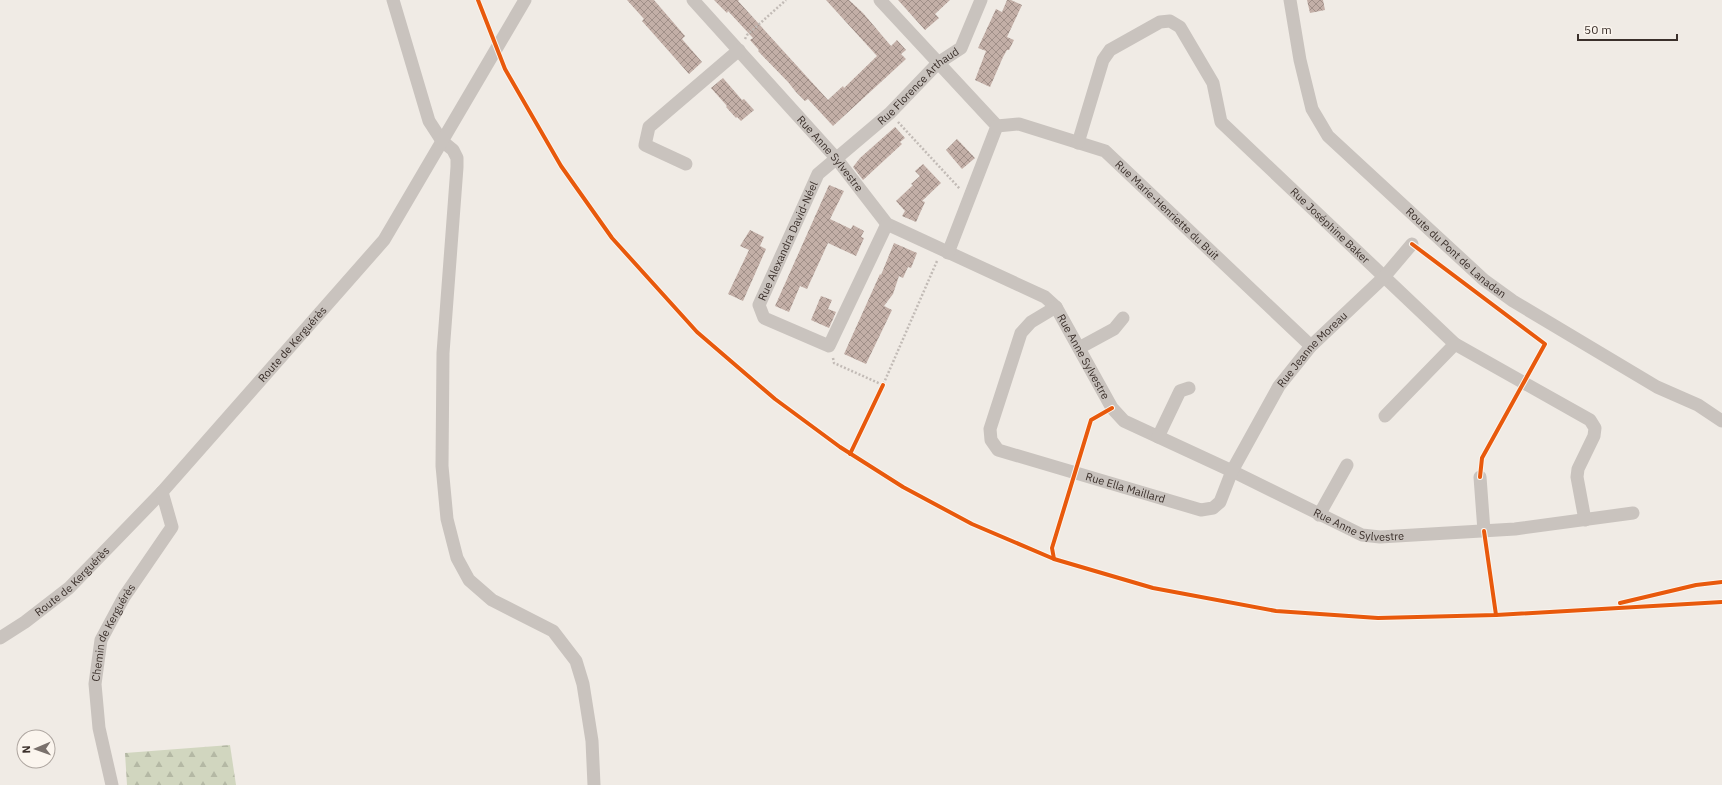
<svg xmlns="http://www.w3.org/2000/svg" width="1722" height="785" font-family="'IBM Plex Sans',sans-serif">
<defs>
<pattern id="forest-firs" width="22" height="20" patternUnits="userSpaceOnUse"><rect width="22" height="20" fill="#d1d6bf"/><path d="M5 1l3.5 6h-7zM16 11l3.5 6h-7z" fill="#b4b8a4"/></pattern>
<pattern id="building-cross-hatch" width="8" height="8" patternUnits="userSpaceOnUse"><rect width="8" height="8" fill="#c3afa7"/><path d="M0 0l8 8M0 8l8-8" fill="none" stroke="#a08f88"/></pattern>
</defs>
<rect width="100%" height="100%" fill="#f0ebe5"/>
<polygon fill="url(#forest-firs)" points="230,745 236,785 127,785 125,753"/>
<g fill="url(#building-cross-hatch)">
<polygon points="627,0 654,0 685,36 682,39 702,62 689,74 642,21 644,19"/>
<polygon points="714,0 739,0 738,1 828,100 843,86 844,88 877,56 826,0 849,0 863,13 891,46 897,40 906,50 901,54 906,59 833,126 808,99 805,101 796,92 788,82 758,51 759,50 750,40 753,38 728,11 727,13"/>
<polygon points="898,0 950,0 935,14 939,18 925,30"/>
<polygon points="1007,0 1011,0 1022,5 1007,37 1014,40 1009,50 1007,50 1003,57 990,87 975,80 986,51 978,48 996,9 1002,12"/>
<polygon points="1307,0 1323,0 1325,10 1310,13"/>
<polygon points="723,78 742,100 744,99 754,110 741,121 737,117 736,118 726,107 727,106 711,88"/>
<polygon points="895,127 905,138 900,142 902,144 863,180 853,167 860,158"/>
<polygon points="957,139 975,158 962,169 946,150"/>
<polygon points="923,164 941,183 922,201 925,202 916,222 902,216 905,211 896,201 913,185 911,184 920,176 915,171"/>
<polygon points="829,185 844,191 830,219 851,229 853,225 864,231 861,237 864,238 856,256 828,243 807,289 800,286 789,312 775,306"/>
<polygon points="750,230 764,237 760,246 766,249 743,301 728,294 749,250 740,246"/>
<polygon points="894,243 917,253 911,268 908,267 903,278 899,276 893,294 884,306 892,310 866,364 844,354 880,274 881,275"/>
<polygon points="821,296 832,300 828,309 836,312 829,328 811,320"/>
</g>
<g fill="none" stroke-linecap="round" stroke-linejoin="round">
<g stroke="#c2bbb6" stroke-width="2.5" stroke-dasharray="2 2" stroke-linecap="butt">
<polyline points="745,39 747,35 786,0"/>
<polyline points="898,122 960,189"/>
<polyline points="833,358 834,363 883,385 937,261"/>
</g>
<g stroke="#c9c3be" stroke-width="13">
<polyline points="393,0 429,121 442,141 453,150 457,158 457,167 443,353 442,466 447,519 457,558 469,580 492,600 553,631 576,661 583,684 592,741 594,785"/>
<path id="s1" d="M693,0L836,158L887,224L1045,297L1056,307L1112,408L1124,421L1232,471L1362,535L1380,537L1515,529L1633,513"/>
<polyline points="880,0 997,126 948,253"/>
<path id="s2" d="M1290,0L1300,60L1312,109L1328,136L1484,280L1513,301L1657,387L1698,405L1722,421"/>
<path id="s3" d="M997,126L1019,124L1105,151L1311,346"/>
<path id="s4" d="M1078,143L1103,60L1110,50L1160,22L1170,21L1180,27L1213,83L1221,122L1455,344L1590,420L1595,428L1594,436L1578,469L1577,477L1585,520"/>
<polyline points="686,164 645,145 649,127 739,50"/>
<path id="s5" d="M887,224L829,346L764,318L759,305L818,174L890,113L938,63L961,48L981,0"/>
<path id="s6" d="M1056,307L1031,322L1021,333L990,429L991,440L998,450L1201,510L1213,508L1220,502L1232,471L1279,386L1311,346L1384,277L1412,244"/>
<polyline points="1079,348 1114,329 1123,318"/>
<polyline points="1385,416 1455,344"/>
<polyline points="1158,437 1180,391 1189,388"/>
<polyline points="1480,477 1484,531"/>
<polyline points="1319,515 1347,465"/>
<path id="s7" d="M0,638L25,622L69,588L162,492L384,240L525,0"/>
<path id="s8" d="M112,785L99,728L95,684L101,640L124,597L172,527L162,492"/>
</g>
<defs>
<g id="cycleway">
<polyline points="478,0 505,69 561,166 612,238 697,332 775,399 840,447 903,487 972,524 1054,559 1153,588 1276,611 1378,618 1496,615 1722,602"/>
<polyline points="1412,244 1545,344 1482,458 1480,477"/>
<polyline points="850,454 883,385"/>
<polyline points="1484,531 1496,615"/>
<polyline points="1054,559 1052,548 1091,420 1112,408"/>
<polyline points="1620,603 1696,585 1722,582"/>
</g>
</defs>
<use href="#cycleway" stroke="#fbf5ee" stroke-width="6"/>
<use href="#cycleway" stroke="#e8590c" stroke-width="4"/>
</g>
<g text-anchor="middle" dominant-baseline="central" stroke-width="4" stroke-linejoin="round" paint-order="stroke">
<g font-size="11" fill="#3b302b" stroke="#fbf5ee">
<text stroke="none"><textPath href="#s5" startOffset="497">Rue Florence Arthaud</textPath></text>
<text stroke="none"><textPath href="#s1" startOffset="206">Rue Anne Sylvestre</textPath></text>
<text stroke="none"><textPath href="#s3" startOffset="198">Rue Marie-Henriette du Buit</textPath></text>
<text stroke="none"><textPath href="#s4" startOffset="433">Rue Joséphine Baker</textPath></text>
<text stroke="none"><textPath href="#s5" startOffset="290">Rue Alexandra David-Néel</textPath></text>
<text stroke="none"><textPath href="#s2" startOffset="316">Route du Pont de Lanadan</textPath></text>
<text stroke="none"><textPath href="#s7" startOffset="416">Route de Kerguérès</textPath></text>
<text stroke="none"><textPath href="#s6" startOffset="581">Rue Jeanne Moreau</textPath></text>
<text stroke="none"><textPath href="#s1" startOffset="542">Rue Anne Sylvestre</textPath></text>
<text stroke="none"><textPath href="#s6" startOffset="301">Rue Ella Maillard</textPath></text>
<text stroke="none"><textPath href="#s1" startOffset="877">Rue Anne Sylvestre</textPath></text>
<text stroke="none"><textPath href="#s7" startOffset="92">Route de Kerguérès</textPath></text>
<text stroke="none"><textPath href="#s8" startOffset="158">Chemin de Kerguérès</textPath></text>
</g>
</g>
<g transform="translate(36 749) rotate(268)"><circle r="19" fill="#fbf5ee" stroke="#aea6a0"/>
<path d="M0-3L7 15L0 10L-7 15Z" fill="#7a716c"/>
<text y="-6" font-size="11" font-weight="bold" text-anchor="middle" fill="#3b302b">N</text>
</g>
<path d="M1578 34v6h99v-6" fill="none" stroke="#3b302b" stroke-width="2"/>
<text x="1584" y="34" font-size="12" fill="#3b302b" stroke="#fbf5ee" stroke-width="3" paint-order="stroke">50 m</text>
</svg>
